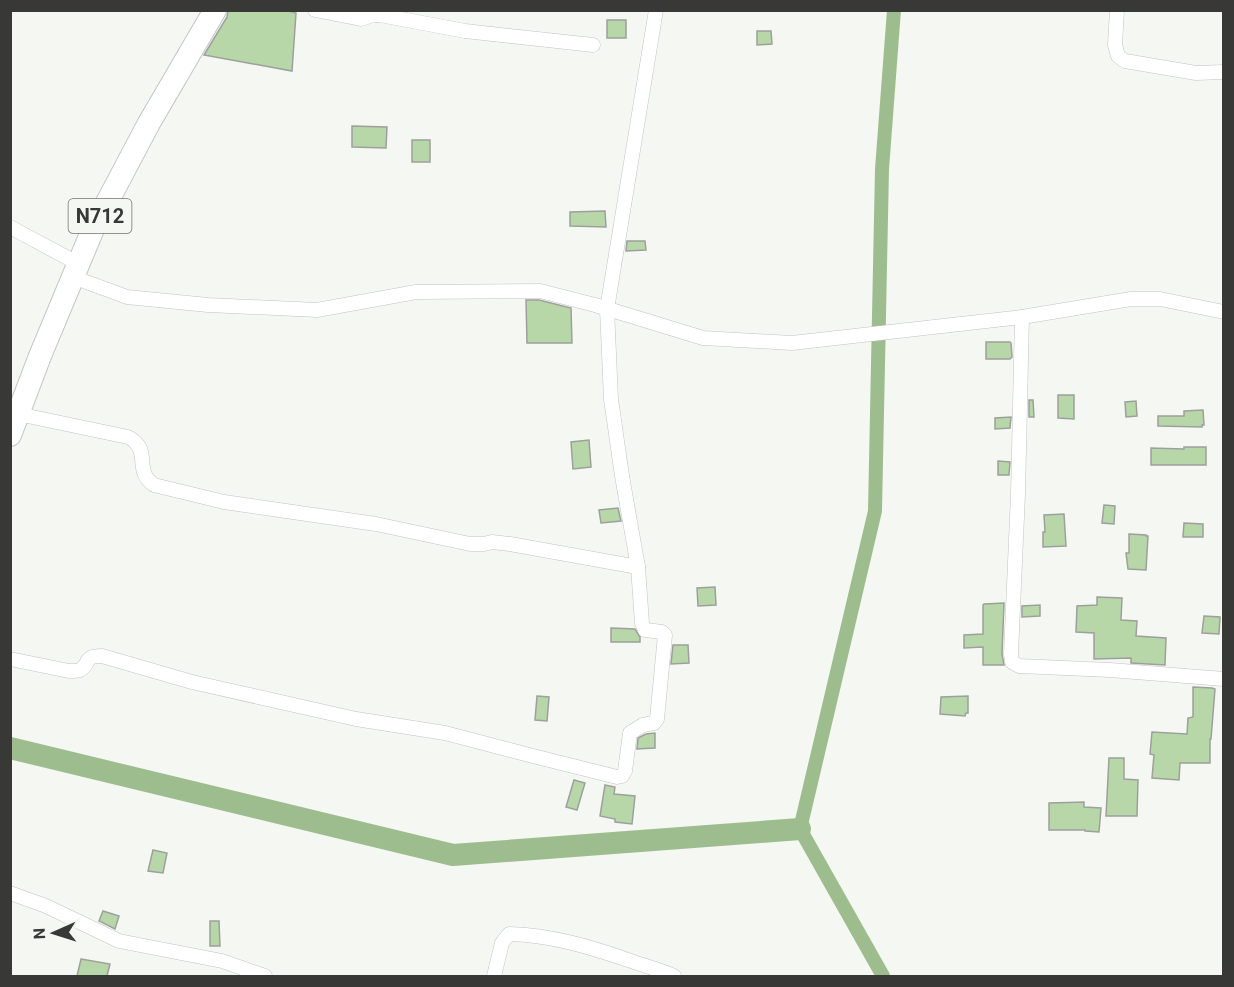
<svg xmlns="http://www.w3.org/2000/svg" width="1234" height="987" font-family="Roboto,sans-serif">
<rect width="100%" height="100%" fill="#f5f7f3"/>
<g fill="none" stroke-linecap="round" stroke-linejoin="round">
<polyline stroke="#9ebd8f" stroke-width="14" points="883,976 800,829 875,511 882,169 894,10"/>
<polyline stroke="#9ebd8f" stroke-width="22" points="10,748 453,855 800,829"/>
</g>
<g fill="#b7d7a8" stroke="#9da09c" stroke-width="1.5">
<polygon points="228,10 285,10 296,13 292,71 204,55 227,17"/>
<rect x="607" y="20" width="19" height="18"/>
<polygon points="757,31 771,31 772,44 757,45"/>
<polygon points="352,126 387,127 386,148 352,147"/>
<rect x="412" y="140" width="18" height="22"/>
<polygon points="605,211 606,227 570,226 570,212"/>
<polygon points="627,241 645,241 646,250 626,251"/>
<polygon points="526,300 539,300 571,308 572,343 527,343"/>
<polygon points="986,342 1010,342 1011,343 1012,357 1010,359 986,359"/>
<polygon points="1058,395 1074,395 1074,419 1058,418"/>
<polygon points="1029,400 1033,400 1034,417 1029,417"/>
<polygon points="1136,401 1137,416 1126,417 1125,402"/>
<polygon points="1203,410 1204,425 1202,425 1202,427 1158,426 1158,416 1184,416 1184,411"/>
<polygon points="1011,417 1010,428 995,429 995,418"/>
<polygon points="589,440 591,467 573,469 571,442"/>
<polygon points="1184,447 1206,447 1206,465 1151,465 1151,448 1184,449"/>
<polygon points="998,461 1010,462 1009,475 998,475"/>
<polygon points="1104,505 1115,506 1114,524 1102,523"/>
<polygon points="618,508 621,521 601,523 599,510"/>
<polygon points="1064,514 1066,546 1043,547 1043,532 1045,532 1044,515"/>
<polygon points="1184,523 1203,524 1203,537 1183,537"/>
<polygon points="1129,534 1146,535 1146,536 1148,536 1146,570 1128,569 1126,553 1129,553"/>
<polygon points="715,587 716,605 698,606 697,588"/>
<polygon points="1097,597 1122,598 1121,620 1137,621 1136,636 1166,638 1165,665 1131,663 1131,658 1094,659 1094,633 1076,632 1077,606 1097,605"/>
<polygon points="1004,603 1002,654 1004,665 983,665 983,647 964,648 964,635 983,634 983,605 984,604"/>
<polygon points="1040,605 1040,616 1022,617 1022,606"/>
<polygon points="1204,616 1220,617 1219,634 1202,633"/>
<polygon points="611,628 635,629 640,637 640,642 611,642"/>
<polygon points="673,645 688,645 689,663 671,664"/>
<polygon points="1193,687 1212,688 1215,689 1211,739 1210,739 1210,763 1180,763 1179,780 1152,778 1154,755 1150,754 1152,732 1187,734 1188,718 1193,717"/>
<polygon points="537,696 549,697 547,721 535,720"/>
<polygon points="968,696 968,713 966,713 965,716 940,714 941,697"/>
<polygon points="655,733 655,748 637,749 638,738 646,734"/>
<polygon points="1109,758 1124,758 1124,779 1138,780 1137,816 1106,816"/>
<polygon points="574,780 585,783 577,810 566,807"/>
<polygon points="605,785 615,787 614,794 635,796 632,824 615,822 615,819 600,816"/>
<polygon points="1084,802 1084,807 1101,808 1099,832 1085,831 1085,830 1049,830 1049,803"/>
<polygon points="153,850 167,853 163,873 148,871"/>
<polygon points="103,911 119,916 115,929 99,921"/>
<polygon points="210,921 219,921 220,946 210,946"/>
<polygon points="81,959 110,964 107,976 77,976"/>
</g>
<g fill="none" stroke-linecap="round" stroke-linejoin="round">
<defs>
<g id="minor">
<polyline points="315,10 361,19 373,15 380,15 465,31 593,45"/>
<polyline points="1117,10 1115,45 1118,56 1125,61 1196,73 1224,72"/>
<polyline points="10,227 79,264"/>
<polyline points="73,277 127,297 208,305 317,310 416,292 540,291 595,305 703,338 792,343 1022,317 1131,299 1160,299 1224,312"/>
<polyline points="1022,317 1018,494 1011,654 1012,662 1019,666 1110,670 1224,679"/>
<path d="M13,415L18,414L128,437C131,439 134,440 136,443C148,454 135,472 154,485L224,502L376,524L470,544H484L492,542L510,544L638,567"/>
<path d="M10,659L69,671C72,671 78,671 80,670C91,664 82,656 102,656L192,682L356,719L445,733L533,756L617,777L622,776L625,771L630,733L643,725L654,723L657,719L665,635L662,632L645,630L642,623L638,567L622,476L611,399L607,309L656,10"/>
<polyline points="10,893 46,906 119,941 222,961 265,976"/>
<path d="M494,976L502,943L509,934C551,935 591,947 631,961C645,966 661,970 674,976"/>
</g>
<polyline id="trunk" points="10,435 40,356 93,229 149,123 215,10"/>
</defs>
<use href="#minor" stroke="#c1c4c0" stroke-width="15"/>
<use href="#trunk" stroke="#c1c4c0" stroke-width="24"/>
<use href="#minor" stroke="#fff" stroke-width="14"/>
<use href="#trunk" stroke="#fff" stroke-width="22"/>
</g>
<g text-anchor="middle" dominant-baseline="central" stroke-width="4.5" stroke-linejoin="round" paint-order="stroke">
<rect fill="#f5f7f3" stroke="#71726f" stroke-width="1.5" x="68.5" y="199" width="63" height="34" rx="4.5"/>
<g font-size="20" font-weight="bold" fill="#383937">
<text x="100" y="216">N712</text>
</g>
</g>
<rect width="1234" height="987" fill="none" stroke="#383937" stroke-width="24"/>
<g transform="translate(54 933) rotate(267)" stroke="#f5f7f3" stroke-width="4.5" paint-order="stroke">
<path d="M0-4.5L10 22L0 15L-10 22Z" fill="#383937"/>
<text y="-9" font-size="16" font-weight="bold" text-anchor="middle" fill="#383937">N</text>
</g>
</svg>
